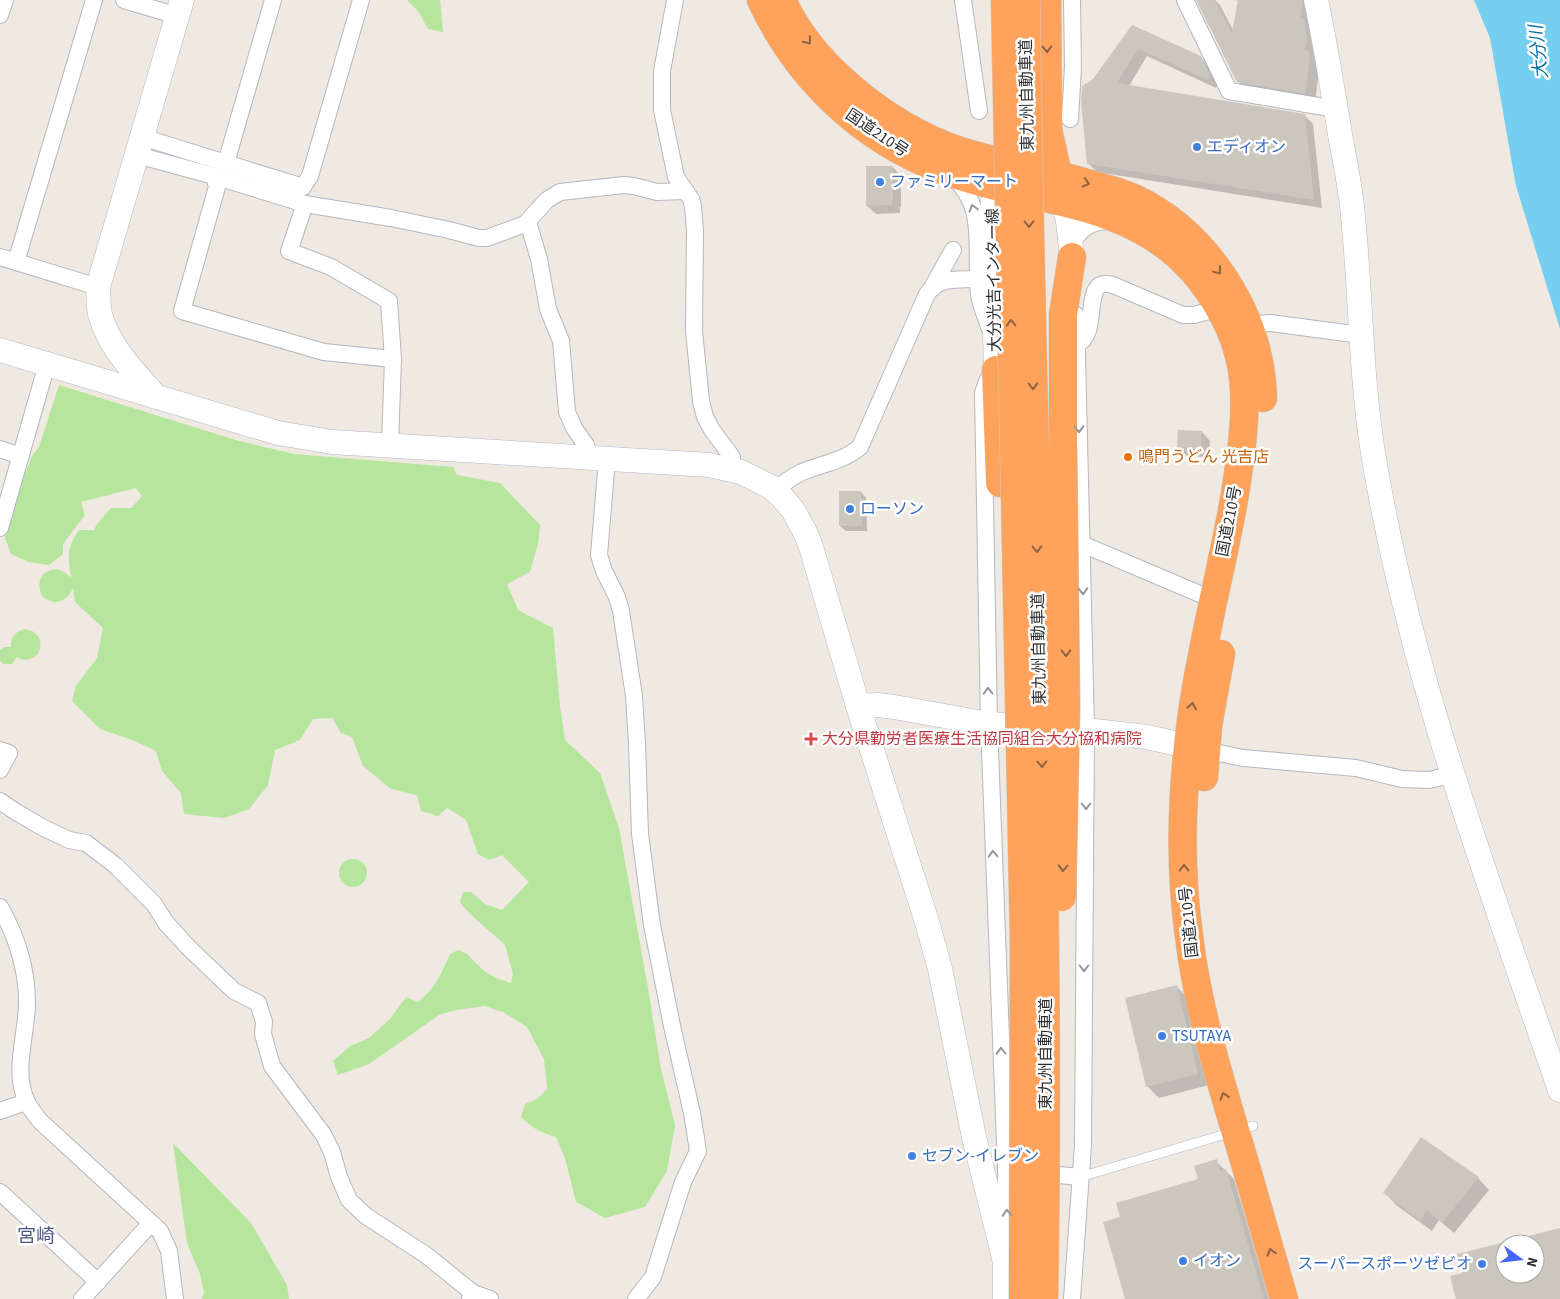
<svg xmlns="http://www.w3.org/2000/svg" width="1560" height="1299" font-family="'Source Sans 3','Noto Sans JP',sans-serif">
<rect width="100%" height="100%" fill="#efe9e1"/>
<g fill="#b6e59e">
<polygon points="407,0 440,0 443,32 428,29 418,11"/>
<path d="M59,385L239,441L294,454L453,467L457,475L500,483L540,525L538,544L530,572L507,584L518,610L553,628L560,706L565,740L600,773L619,828L648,988L661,1069L675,1125L667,1171L645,1207L605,1218L576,1202L565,1158L556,1137C541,1133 532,1128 521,1117L525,1104L537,1099L547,1089L544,1059L527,1027L503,1012L485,1006L456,1010L439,1015L369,1064L338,1075L333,1061L350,1046L369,1038L390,1019L406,997L418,1002C437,986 440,976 450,954L458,950C469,953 470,958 478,965C487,975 498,979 511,983L513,974L505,945L468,912L460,902L463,892H471L485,904L502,910L529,882L502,855L489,860L478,854L466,820L447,808L438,816L421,811L417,795L391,789L363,766L352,737L341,733L332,718L313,719L300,740L275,750L268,785L249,809L224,818L184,814L181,793L162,771L156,751L135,741L100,729L72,701L76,686L97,658L103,628L75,602L73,588C67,601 56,607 43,597C30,575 55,559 71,578C68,556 66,549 79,530H94L97,524L111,508H131L142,496L136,488L81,502L85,515L63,544V554L49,565L29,562L11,554L5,538L6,524L32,456L39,447Z"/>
<path d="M25,629C39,631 44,642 38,654C31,660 25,662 17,657L12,664H3L0,661V650L5,647H11C10,637 16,631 25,629Z"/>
<circle cx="353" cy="873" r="14"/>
<polygon points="173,1143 251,1223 287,1285 289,1299 202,1299 204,1293 200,1274 187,1243"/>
</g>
<polygon fill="#75cff0" points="1474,0 1560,0 1560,329 1516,186 1490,38"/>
<g fill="#0003">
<polygon points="1200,0 1215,0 1220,5 1233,30 1239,1 1235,0 1306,0 1316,51 1315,59 1319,62 1319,71 1315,103 1248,92 1238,81"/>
<polygon points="1132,27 1200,57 1209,66 1218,84 1216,88 1147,56 1129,86 1304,115 1313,124 1322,208 1097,172 1088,163 1094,80"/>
<polygon points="893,167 901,176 901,207 900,207 900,213 876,214 867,206"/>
<polygon points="1202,432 1210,441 1209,457 1187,456 1178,448"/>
<polygon points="861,492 866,498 867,531 846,531 840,526"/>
<polygon points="1176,986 1188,998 1209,1085 1159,1098 1147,1086"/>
<polygon points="1216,1161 1234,1179 1269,1299 1126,1299 1121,1218 1200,1180"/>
<polygon points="1478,1178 1489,1190 1454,1233 1439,1220 1432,1231 1396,1205 1385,1193"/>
</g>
<g fill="#cbc7bf">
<polygon points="1196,0 1214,0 1232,33 1238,0 1303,0 1300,18 1304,19 1307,40 1305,50 1309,51 1310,60 1305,94 1237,82"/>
<polygon points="1132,25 1201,56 1210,75 1208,80 1138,49 1117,83 1305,114 1314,200 1087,164 1081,101 1082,86 1093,79"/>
<polygon points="866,166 893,166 893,199 892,199 892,205 866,206"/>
<polygon points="1178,430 1202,431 1201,449 1177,448"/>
<polygon points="839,491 861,491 862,526 839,526"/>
<polygon points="1177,985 1198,1074 1146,1087 1125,998"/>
<polygon points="1421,1137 1479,1177 1442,1223 1427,1210 1420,1220 1383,1193"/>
<polygon points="1217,1159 1220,1170 1226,1169 1264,1299 1125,1299 1103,1222 1120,1217 1116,1203 1198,1179 1194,1166"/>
<polygon points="1560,1228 1560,1299 1456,1299 1450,1276 1462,1273 1457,1254 1505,1242 1505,1274 1535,1274 1535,1244 1512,1244 1512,1240"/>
</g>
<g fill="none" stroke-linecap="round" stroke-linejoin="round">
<defs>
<polyline id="lane" points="1080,1177 1253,1126"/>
<g id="street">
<polyline points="124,0 178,16"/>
<polyline points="675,0 662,71 662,110 676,177 691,199 693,206 695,231 694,331 701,401 705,417 712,430 732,457 732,470"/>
<polyline points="963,0 979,111"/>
<polyline points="1185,0 1229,91 1336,109"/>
<polyline points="0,15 5,0"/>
<polyline points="1070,119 1073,67 1072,0"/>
<polyline points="142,137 303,187 310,176 361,0"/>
<polyline points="137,155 214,176 217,187 182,311 324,352 393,359"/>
<polyline points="226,163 273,0"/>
<polyline points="214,176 305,204 391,218 449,230 479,238 487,238 525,224 547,200 560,192 624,185 634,186 657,192 686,191"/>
<path d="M952,177C988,205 974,253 979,294C980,305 986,317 989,327"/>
<polyline points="305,204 289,251 331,267 389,301 393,359 390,445"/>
<polyline points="528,222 539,259 548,309 561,341 567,412 574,428 586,445 586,457"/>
<path d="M1071,247C1079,228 1091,221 1111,221"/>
<polyline points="0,257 98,287"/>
<polyline points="16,262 94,0"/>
<polyline points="933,286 953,250"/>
<polyline points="1249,325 1270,323 1361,335"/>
<path d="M1077,344C1102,334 1079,275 1113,285L1183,315H1194L1220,308"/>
<polyline points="990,377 987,381 983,393 989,724 1006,1170 1007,1245"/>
<polyline points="0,449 21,456"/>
<polyline points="607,459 599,555 604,571 617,597 621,611 634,696 637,744 640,834 652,925 672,1026 692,1113 698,1151 683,1182 653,1277 636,1299"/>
<path d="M775,491C783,483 792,477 802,472C821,464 844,461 860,447L927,294C940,276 957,280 977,279"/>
<polyline points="0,528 47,364"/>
<polyline points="1082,544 1214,600"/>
<polyline points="1200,749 1243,758 1356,768 1402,779 1429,780 1451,775"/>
<polyline points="0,750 9,753 0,770"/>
<polyline points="0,801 16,812 42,827 69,840 86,843 115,865 154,904 166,923 189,948 234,991 258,1003 264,1022 263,1034 272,1066 323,1134 332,1152 339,1177 349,1200 366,1216 426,1255 473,1293 470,1299"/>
<path d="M0,907C17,937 27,968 27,1003C27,1034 12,1072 27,1102C30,1109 36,1115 40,1121L160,1231L169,1251L175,1299"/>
<polyline points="0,1111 26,1102"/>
<polyline points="1038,1173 1080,1177"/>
<polyline points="0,1192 98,1282"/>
<polyline points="473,1293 490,1299"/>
<polyline points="82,1299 151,1223"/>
<polyline points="1072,1299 1083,1145 1086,730 1076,315"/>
</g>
<g id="secondary">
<path d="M1316,0C1325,42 1332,85 1339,128C1343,153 1349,179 1352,206C1361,288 1360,371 1373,453C1409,672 1488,881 1560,1090"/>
<polyline points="1061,187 1068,221 1072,257"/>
<polyline points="0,350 278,433 332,442 709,465 741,472 771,487 781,496 793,510 805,532 811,547 858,706 927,922 940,969 974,1137 1005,1262 1005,1299"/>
<polyline points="996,370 992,216 993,201 1004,169"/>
<path d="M156,397C134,371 109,348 100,314C98,306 99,296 98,287L182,0"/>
<polyline points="858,706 878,705 894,707 989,724 1086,730 1147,737 1187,746"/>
</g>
<g id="highway">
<path d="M761,0C797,78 862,140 943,170C1047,209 1157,196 1219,308C1234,333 1243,361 1244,391C1246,425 1240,460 1235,494C1226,547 1213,598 1203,651C1184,741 1176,845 1189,936C1197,1003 1216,1066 1235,1130C1252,1186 1268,1243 1284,1299"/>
<path d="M782,0C814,71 900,135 974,155C1010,165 1047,172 1084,182C1100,187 1118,191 1134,198C1208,233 1261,316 1263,398"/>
<polyline points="1047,0 1048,129 1058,175"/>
<polyline points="996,370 1000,483"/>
<polyline points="1063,447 1063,315 1072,257"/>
<polyline points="1204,777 1208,726 1221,654"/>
</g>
</defs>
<use href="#lane" stroke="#b4b7c1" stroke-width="10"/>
<use href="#street" stroke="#b4b7c1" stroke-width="18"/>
<use href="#secondary" stroke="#b4b7c1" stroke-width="25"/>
<use href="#highway" stroke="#c9c9c9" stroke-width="29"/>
<use href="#lane" stroke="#fff" stroke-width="9"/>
<use href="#street" stroke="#fff" stroke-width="16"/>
<use href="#secondary" stroke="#fff" stroke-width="24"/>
<use href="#highway" stroke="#ffa35c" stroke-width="28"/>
<defs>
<g id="highway-bridge">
<polyline points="1005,0 1024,944 1023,1299"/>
<path d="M1026,0C1031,433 1052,866 1044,1299"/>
<polyline points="1062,897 1066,708 1063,447"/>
</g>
</defs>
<use href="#highway-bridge" stroke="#c9c9c9" stroke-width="29" stroke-linecap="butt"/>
<use href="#highway-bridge" stroke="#ffa35c" stroke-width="28"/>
</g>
<defs><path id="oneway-chevron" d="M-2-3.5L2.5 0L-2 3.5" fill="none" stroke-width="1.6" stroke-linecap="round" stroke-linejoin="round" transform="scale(1.25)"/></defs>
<g stroke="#8c6343">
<use href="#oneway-chevron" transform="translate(808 41) rotate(52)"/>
<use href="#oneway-chevron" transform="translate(1047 49) rotate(89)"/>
<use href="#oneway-chevron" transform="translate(1086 183) rotate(15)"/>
<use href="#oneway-chevron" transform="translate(1029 224) rotate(89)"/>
<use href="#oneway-chevron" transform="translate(1218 271) rotate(53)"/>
<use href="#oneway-chevron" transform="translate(1011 323) rotate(-91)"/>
<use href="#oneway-chevron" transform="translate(1033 386) rotate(89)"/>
<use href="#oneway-chevron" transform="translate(1037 549) rotate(89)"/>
<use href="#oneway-chevron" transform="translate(1066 653) rotate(89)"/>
<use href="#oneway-chevron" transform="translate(1192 706) rotate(-81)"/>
<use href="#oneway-chevron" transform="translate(1042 764) rotate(89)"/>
<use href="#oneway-chevron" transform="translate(1063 868) rotate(92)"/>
<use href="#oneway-chevron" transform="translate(1184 868) rotate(-91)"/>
<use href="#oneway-chevron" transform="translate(1224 1096) rotate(-107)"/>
<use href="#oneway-chevron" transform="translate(1271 1252) rotate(-106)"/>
</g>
<g stroke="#969696">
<use href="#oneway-chevron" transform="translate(973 208) rotate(-106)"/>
<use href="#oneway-chevron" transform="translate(1079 429) rotate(89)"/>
<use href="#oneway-chevron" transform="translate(1083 591) rotate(89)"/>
<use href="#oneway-chevron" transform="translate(988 691) rotate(-91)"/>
<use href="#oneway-chevron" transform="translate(1086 806) rotate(90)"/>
<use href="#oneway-chevron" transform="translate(993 854) rotate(-92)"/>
<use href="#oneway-chevron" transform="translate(1084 968) rotate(90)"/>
<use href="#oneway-chevron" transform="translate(1001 1051) rotate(-92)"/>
<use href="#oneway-chevron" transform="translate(1007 1213) rotate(-92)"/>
</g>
<g fill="#3f7fe0" stroke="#fff" stroke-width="2">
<circle cx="1197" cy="147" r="5"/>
<circle cx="880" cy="182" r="5"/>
<circle cx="850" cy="509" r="5"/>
<circle cx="1162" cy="1036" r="5"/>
<circle cx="912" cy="1156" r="5"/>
<circle cx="1183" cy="1261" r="5"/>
<circle cx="1482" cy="1264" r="5"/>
</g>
<circle fill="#e8710a" stroke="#fff" stroke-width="2" cx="1128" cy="457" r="5"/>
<path fill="#e0444e" stroke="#fff" stroke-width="2" d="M808.5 731.5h5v5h5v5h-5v5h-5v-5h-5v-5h5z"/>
<g text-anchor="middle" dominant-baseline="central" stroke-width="5" stroke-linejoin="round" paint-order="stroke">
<g font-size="16" fill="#2e2e2e" stroke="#fff">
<text transform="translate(1027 95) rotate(-91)">東九州自動車道</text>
<text transform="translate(877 133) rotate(34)">国道210号</text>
<text transform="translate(994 280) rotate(-91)">大分光吉インター線</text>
<text transform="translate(1229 521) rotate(-79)">国道210号</text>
<text transform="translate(1039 649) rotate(-91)">東九州自動車道</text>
<text transform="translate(1189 922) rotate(-96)">国道210号</text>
<text transform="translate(1046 1054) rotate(-90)">東九州自動車道</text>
</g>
<g font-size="16" fill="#366cbe" stroke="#fff" text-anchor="start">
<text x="1207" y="147">エディオン</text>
<text x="890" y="182">ファミリーマート</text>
<text x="860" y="509">ローソン</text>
<text x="1172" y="1036">TSUTAYA</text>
<text x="922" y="1156">セブン-イレブン</text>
<text x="1193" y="1261">イオン</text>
<text x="1472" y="1264" text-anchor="end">スーパースポーツゼビオ</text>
</g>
<g font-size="16" fill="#c56008" stroke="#fff" text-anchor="start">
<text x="1138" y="457">鳴門うどん 光吉店</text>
</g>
<g font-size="16" fill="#be3a42" stroke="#fff" text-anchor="start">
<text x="822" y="739">大分県勤労者医療生活協同組合大分協和病院</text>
</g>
<g font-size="18" font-style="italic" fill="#0d6fa3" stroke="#fff">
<text transform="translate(1539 52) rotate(-96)">大分川</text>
</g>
<g font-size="19" fill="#4d5680" stroke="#fff">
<text x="36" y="1236">宮崎</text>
</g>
</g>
<g transform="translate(1520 1259) rotate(105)"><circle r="24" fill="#ffffff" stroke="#ababab"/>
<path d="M0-4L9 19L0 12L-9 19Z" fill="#4264fb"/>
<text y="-8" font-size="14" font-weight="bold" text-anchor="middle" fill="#2e2e2e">N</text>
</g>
</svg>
